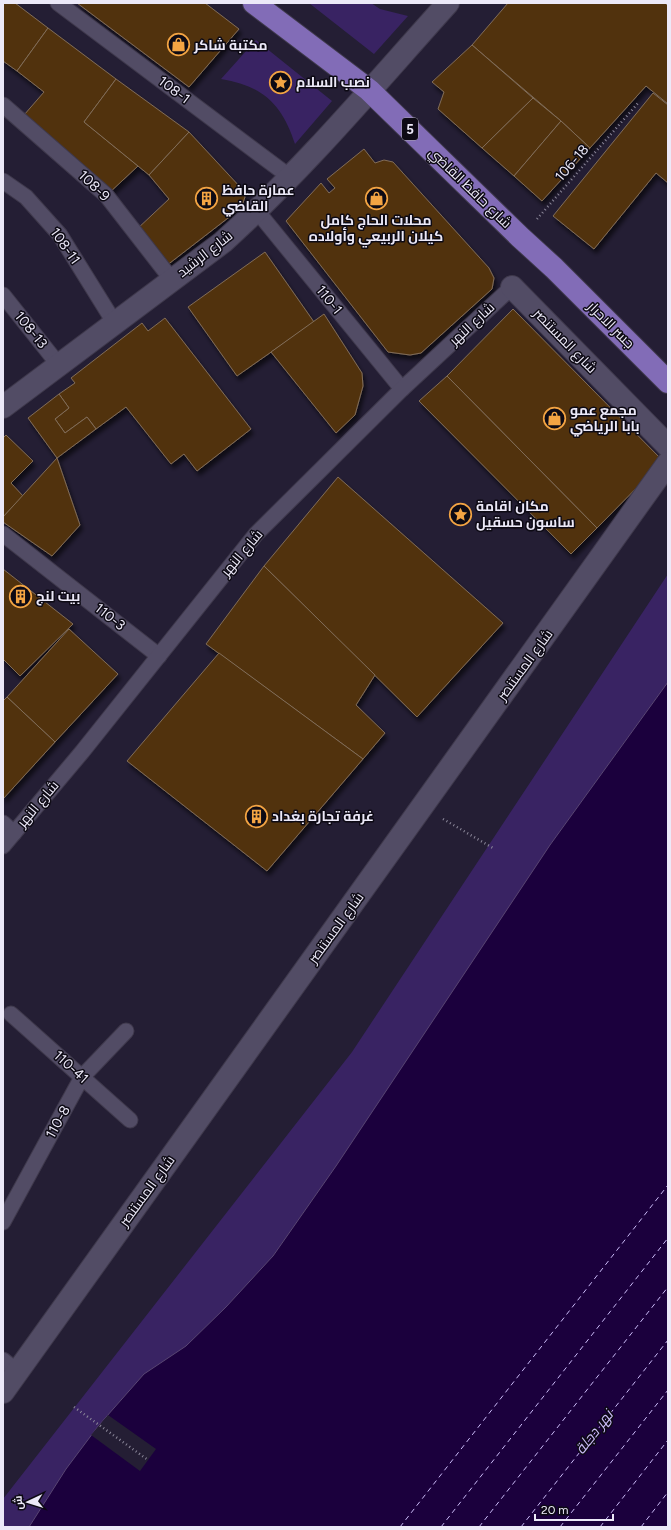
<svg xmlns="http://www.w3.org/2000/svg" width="671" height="1530" font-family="Figtree,Cairo,sans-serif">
<defs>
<filter id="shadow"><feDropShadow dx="2.5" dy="4.5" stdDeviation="2" flood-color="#0009"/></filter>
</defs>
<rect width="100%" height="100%" fill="#241e34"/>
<g fill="#392363">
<polygon points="309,3 371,3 380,9 408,16 374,54"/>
<path d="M256,40L332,101L295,144C282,104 263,86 221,79Z"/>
<polygon points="668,574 668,682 550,845 336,1166 273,1256 226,1307 186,1346 144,1374 99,1425 66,1469 29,1527 3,1527 3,1499 352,1052"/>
</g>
<polygon fill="#1b003d" stroke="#5a4675" points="668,682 668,1527 29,1527 66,1469 99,1425 144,1374 186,1346 226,1307 273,1256 336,1166 550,845"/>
<polygon fill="#241e34" points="108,1415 156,1449 140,1471 91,1435"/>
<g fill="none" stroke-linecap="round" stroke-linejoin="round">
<g stroke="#cabbf7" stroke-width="1" stroke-dasharray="5 4" stroke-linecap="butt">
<polyline points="400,1527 668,1185"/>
<polyline points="441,1527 668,1238"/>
<polyline points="479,1527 668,1287"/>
<polyline points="521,1527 668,1340"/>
<polyline points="560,1527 668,1390"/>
<polyline points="600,1527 668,1440"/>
<polyline points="641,1527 668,1492"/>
</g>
</g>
<g fill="#51330f" stroke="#816c57" filter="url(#shadow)">
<polygon points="3,3 15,3 48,28 17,71 3,61"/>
<polygon points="77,3 205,3 239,29 189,87"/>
<polygon points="508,3 665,3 668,6 668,104 646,86 590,148 561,121 472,45"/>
<polygon points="48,28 116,79 84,122 138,166 108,194 24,115 44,92 17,71"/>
<polygon points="472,45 533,98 482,148 438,109 444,92 432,82"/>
<polygon points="116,79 189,132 149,175 84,122"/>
<polygon points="653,93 668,105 668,183 656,173 594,249 553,216"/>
<polygon points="533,98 561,121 514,176 482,148"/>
<polygon points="561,121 590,148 542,201 514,176"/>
<polygon points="189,132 241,188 245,197 241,208 166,266 136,230 169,199 149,175"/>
<polygon points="364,149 375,163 384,160 393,162 489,268 494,278 492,289 421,353 410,355 388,352 286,221 321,183 329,193 335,188 327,179"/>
<polygon points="265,252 314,322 237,376 188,307"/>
<polygon points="513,309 663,461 597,528 447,376"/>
<polygon points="324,314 362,373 363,386 355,415 336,433 271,352"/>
<polygon points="165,318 251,429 197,471 184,454 171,464 126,407 96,429 87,417 65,433 55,419 69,408 59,394 75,383 71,378 142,323 148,331"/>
<polygon points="447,376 597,528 571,554 419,401"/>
<polygon points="59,394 69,408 55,419 65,433 87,417 96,429 57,458 28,418"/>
<polygon points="6,435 33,461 11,483 23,496 3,517 3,438"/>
<polygon points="57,458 80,525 52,556 3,522 3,517"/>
<polygon points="338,477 503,623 417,717 264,566"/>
<polygon points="264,566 375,675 356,705 385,733 363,759 206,644"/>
<polygon points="3,569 73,624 20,676 3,659"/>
<polygon points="69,629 118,674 55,742 7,697"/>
<polygon points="219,653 363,759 267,871 127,761"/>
<polygon points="7,697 55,742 3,799 3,701"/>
</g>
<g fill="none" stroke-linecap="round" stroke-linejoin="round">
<defs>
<g id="service">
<polyline points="58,3 290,177"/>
<polyline points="3,105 106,195 172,280"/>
<polyline points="3,181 26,197 60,235 114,322"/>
<polyline points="257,211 402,389"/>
<polyline points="3,295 58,364"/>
<polyline points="3,534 159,656"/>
<polyline points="3,823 14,833"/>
<polyline points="3,846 82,752 256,534 402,389 512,287"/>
<polyline points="11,1014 130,1120"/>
<polyline points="3,1222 82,1077 126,1031"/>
<polyline points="3,1360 18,1372"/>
</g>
<g id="minor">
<polyline points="512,287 668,446"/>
<polyline points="3,1392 668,463"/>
</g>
<path id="secondary" d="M3,407L223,242C304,169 375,84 448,3"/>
<polyline id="primary" points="254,3 369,90 520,237 554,268 668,382"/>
</defs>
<use href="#service" stroke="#3f394c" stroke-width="17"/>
<use href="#minor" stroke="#3f394c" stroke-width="24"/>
<use href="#secondary" stroke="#3f394c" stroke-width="24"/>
<use href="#primary" stroke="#3f394c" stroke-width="24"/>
<g stroke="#8c889a" stroke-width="2.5" stroke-dasharray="1 3" stroke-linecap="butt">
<polyline points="537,219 639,102"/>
<polyline points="443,819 493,848"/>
<polyline points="74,1407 148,1460"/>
</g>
<use href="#service" stroke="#524c65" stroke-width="15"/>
<use href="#minor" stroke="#524c65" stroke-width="22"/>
<use href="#secondary" stroke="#524c65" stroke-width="22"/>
<use href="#primary" stroke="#826cb7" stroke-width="22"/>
</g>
<defs>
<symbol id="shop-ring" viewBox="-11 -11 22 22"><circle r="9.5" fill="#0d0a14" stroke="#f3a443" stroke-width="1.5"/><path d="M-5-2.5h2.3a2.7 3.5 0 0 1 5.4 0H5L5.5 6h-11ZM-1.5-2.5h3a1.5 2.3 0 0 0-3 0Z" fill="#f3a443"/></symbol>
<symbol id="sight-ring" viewBox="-11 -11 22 22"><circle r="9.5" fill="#0d0a14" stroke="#f3a443" stroke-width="1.5"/><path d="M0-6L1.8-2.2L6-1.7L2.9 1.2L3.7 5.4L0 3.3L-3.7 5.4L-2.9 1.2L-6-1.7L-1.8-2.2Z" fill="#f3a443"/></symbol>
<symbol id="building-ring" viewBox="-11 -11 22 22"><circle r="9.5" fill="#0d0a14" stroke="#f3a443" stroke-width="1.5"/><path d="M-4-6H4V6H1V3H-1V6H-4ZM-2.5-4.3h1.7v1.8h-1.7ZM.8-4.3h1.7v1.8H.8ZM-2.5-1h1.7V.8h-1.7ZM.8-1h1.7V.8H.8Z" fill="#f3a443"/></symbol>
</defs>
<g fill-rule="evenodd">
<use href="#shop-ring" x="166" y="32" width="25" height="25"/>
<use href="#sight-ring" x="268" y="70" width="25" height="25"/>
<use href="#building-ring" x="194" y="186" width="25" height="25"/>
<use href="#shop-ring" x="364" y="186" width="25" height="25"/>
<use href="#shop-ring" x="542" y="406" width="25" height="25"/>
<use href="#sight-ring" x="448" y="502" width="25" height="25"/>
<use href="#building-ring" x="8" y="584" width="25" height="25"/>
<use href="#building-ring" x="244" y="804" width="25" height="25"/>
</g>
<g text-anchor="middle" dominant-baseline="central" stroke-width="3" stroke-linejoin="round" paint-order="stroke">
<rect fill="#0d0a14" stroke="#a9a6b4" stroke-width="1" x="402" y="118" width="16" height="22" rx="3"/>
<g font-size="13" font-weight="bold" fill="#ece9f8">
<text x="410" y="129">5</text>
</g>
<g font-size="14" font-weight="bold" fill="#ece9f8" stroke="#0d0a14" text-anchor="start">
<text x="194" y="45">مكتبة شاكر</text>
<text x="296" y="82">نصب السلام</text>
<text x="222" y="190">عمارة حافظ<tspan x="222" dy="16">القاضي</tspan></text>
<text x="376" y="220" text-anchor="middle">محلات الحاج كامل<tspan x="376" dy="16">كيلان الربيعي وأولاده</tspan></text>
<text x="570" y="410">مجمع عمو<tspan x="570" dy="16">بابا الرياضي</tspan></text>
<text x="476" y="506">مكان اقامة<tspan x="476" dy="16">ساسون حسقيل</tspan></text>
<text x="36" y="596">بيت لنج</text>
<text x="272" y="816">غرفة تجارة بغداد</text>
</g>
<g font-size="14" fill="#ece9f8" stroke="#0d0a14">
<text transform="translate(174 90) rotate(37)">108-1</text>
<text transform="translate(572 163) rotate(-49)">106-18</text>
<text transform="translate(94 186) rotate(44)">108-9</text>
<text transform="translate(470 188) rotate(44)">شارع حافظ القاضي</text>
<text transform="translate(65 246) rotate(55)">108-11</text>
<text transform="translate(205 254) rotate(-38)">شارع الرشيد</text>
<text transform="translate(329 300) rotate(51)">110-1</text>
<text transform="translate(472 324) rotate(-43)">شارع النهر</text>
<text transform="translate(611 325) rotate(45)">جسر الاحرار</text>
<text transform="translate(31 330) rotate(51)">108-13</text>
<text transform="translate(565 341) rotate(46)">شارع المستنصر</text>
<text transform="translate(242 553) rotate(-50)">شارع النهر</text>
<text transform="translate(110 617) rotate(38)">110-3</text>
<text transform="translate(525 665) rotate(-54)">شارع المستنصر</text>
<text transform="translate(38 804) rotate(-50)">شارع النهر</text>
<text transform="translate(336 928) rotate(-54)">شارع المستنصر</text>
<text transform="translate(71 1067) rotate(42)">110-41</text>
<text transform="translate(58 1122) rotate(-61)">110-8</text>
<text transform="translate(147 1191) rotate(-54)">شارع المستنصر</text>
</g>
<g font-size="15" font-style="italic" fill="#cabbf7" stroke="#0d0a14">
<text transform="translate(594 1432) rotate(-52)">نهر دجلة</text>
</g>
</g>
<rect width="671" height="1530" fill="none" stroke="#ece9f8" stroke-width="8"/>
<g transform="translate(28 1502) rotate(266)" stroke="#0d0a14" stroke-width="3" paint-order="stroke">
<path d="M0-3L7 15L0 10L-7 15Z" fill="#ece9f8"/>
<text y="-6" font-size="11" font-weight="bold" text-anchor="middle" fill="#ece9f8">ش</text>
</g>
<path d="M535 1514v6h78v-6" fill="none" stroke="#ece9f8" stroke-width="2"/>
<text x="541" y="1514" font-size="12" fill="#ece9f8" stroke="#0d0a14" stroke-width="3" paint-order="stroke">20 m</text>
</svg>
